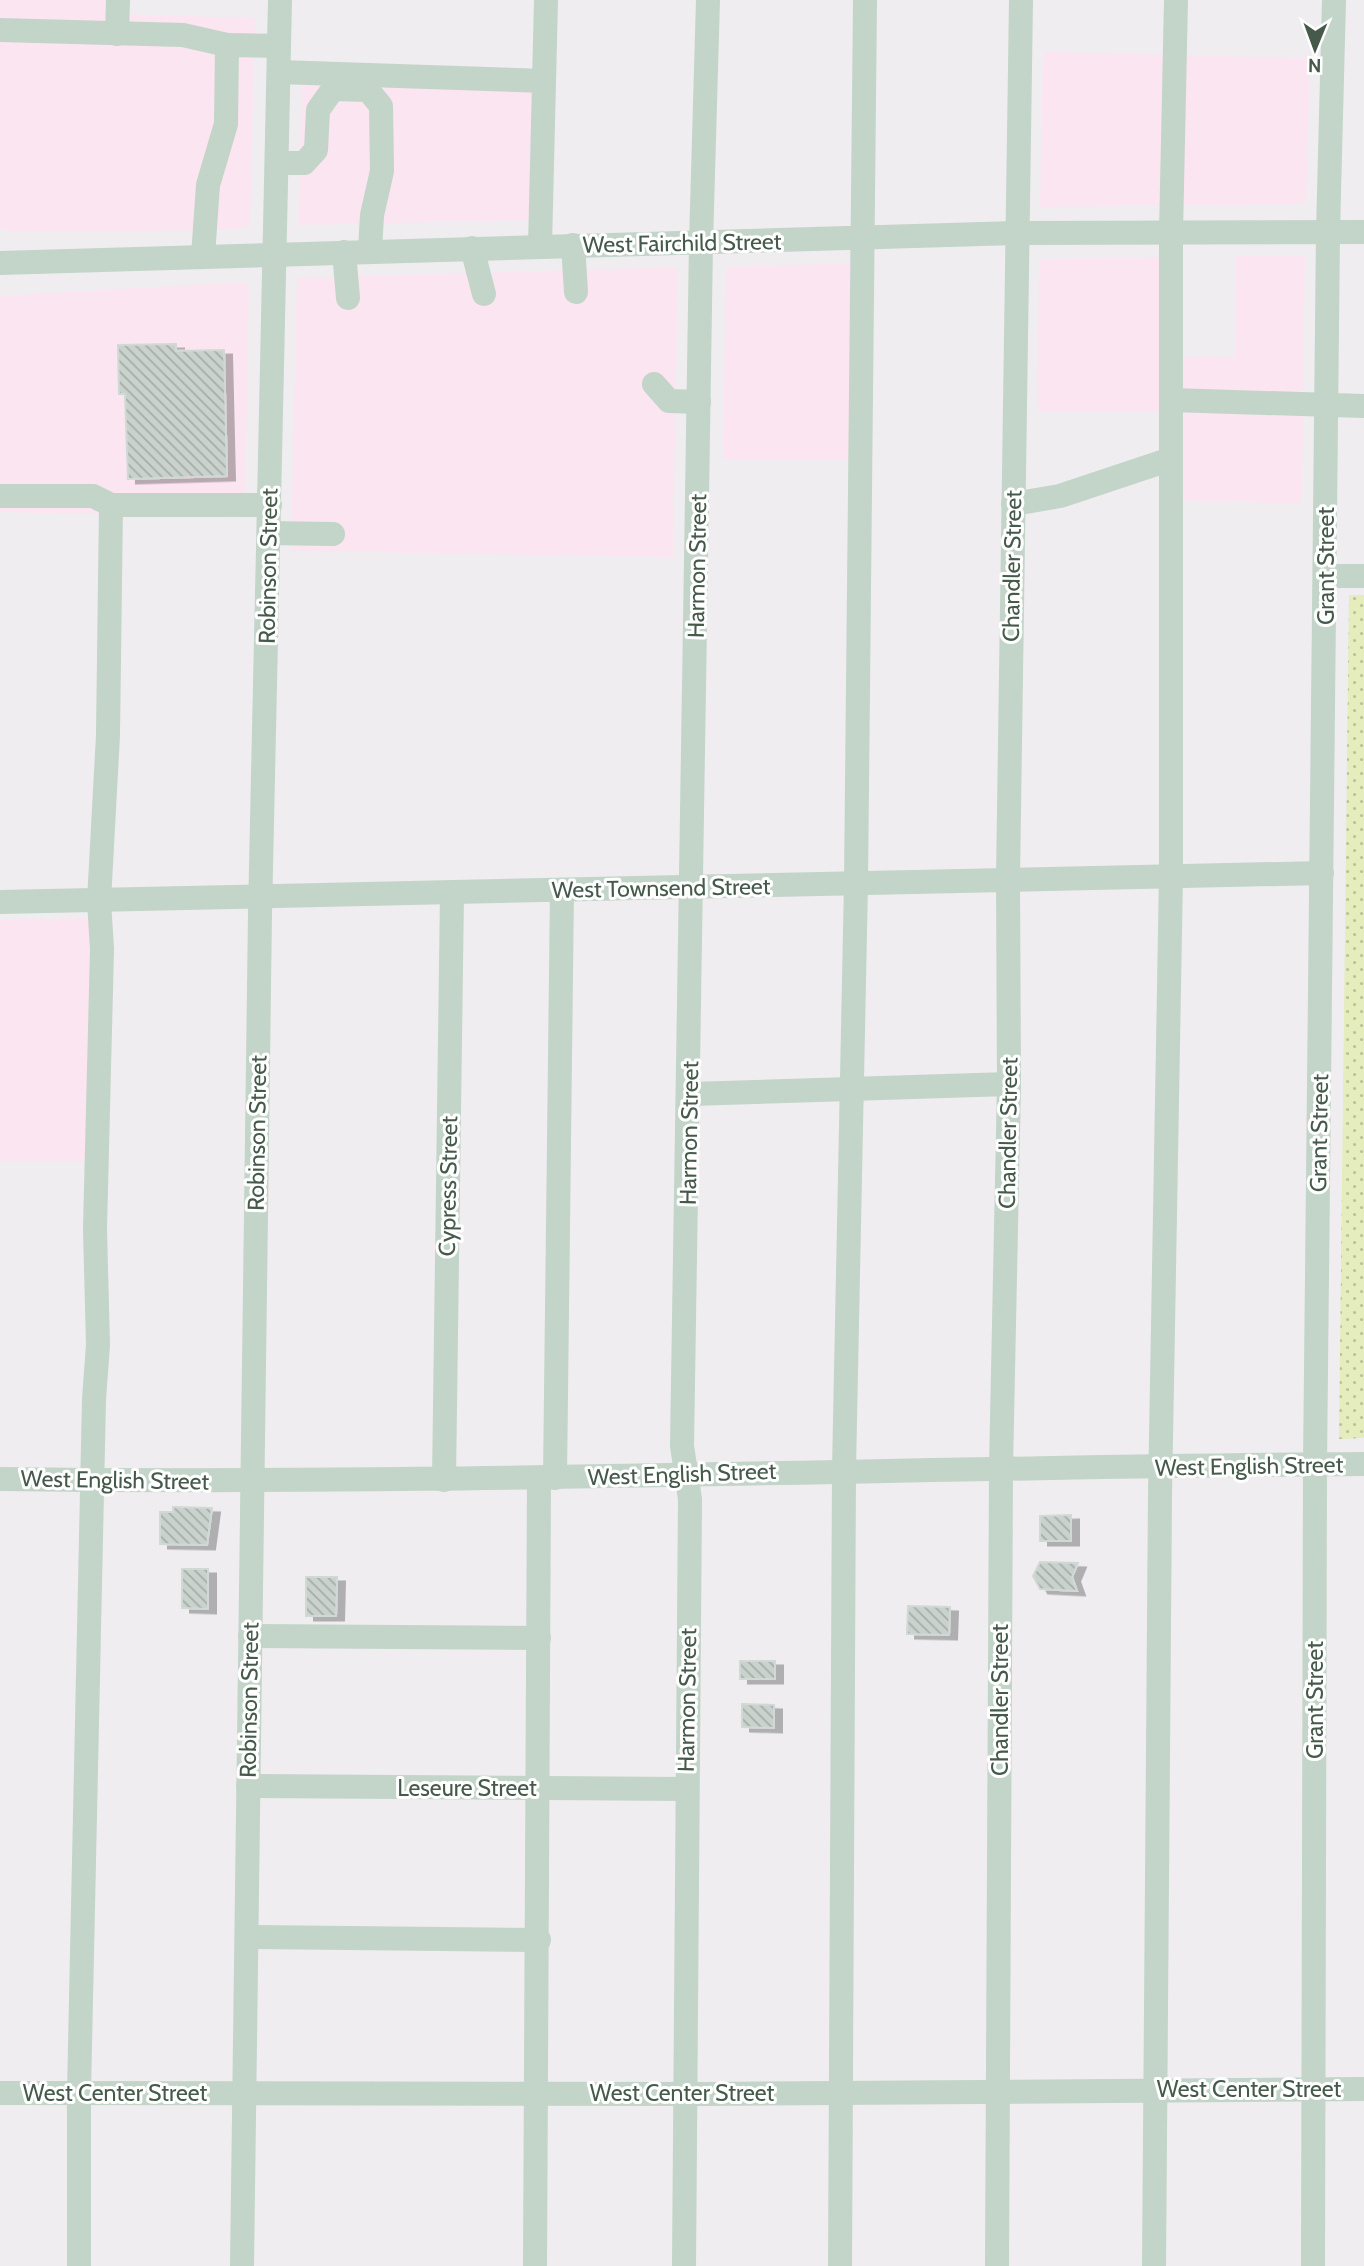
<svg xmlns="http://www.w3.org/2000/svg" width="1364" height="2266" font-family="Cabin,sans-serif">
<defs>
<pattern id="park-dots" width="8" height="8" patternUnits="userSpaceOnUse" patternTransform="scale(1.75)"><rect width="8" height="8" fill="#e4edbb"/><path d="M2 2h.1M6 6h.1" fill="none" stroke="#bbc39a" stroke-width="1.8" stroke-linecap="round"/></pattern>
<pattern id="building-back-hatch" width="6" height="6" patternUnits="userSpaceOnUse" patternTransform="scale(1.75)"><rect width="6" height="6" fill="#cad2ce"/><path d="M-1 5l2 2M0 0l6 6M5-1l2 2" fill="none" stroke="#a6ada9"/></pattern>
<filter id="shadow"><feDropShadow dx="8" dy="4.5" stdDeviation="0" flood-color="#0004"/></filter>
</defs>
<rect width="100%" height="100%" fill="#efedf0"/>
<g fill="#fbe5f0">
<polygon points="0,0 118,0 118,14 255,18 250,225 237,230 10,232 0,229"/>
<polygon points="1043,52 1310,58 1306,204 1040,207"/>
<polygon points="302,73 544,81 540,220 298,225"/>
<polygon points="1236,256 1305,256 1302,504 1171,500 1171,411 1037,411 1039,259 1171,257 1171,356 1235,357"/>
<polygon points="861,263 860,459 723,459 726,267"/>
<polygon points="678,267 673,557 291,551 297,278"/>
<polygon points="242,282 249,286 245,518 0,512 0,296"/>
<polygon points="100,918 98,1162 0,1162 0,920"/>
</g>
<polygon fill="url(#park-dots)" points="1349,595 1364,595 1364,1438 1339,1439"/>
<g fill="url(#building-back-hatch)" stroke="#d1d9d5" stroke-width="2" filter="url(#shadow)">
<polygon points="176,344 176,351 224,350 227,476 128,479 125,394 119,394 118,345"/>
<polygon points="173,1507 212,1508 207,1545 160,1544 160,1512 173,1512"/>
<polygon points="1071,1515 1071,1541 1040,1541 1040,1516"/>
<polygon points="1040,1562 1078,1563 1072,1577 1077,1591 1040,1589 1033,1576"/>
<polygon points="182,1569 208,1569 208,1609 182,1608"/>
<polygon points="306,1577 337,1577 336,1616 306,1616"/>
<polygon points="908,1606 950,1607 949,1635 907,1634"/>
<rect x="740" y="1661" width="35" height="18"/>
<polygon points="742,1704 774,1705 774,1728 742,1727"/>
</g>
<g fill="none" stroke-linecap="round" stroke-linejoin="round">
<g stroke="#c3d4c8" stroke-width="24">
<polyline points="0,30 183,35 227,45 226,124 208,185 203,256"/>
<polyline points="117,34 118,0"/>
<polyline points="227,45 279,46"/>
<polyline points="279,72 544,81"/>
<polyline points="278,163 304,163 316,150 318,110 333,89 368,90 381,106 382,171 372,215 370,251"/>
<polyline points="573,245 576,292"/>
<polyline points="540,246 546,0"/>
<polyline points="472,248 484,294"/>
<polyline points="344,252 348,298"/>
<polyline points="0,263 1016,233 1364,232"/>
<polyline points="654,384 669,401 699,402"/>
<polyline points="1171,400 1364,406"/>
<polyline points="0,496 93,496 111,505 270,505"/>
<polyline points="1013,504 1060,496 1171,459"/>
<polyline points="269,533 333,534"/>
<polyline points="1326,576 1364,576"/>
<polyline points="0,902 1322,873"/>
<polyline points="690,1094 1009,1084"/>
<polyline points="555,1478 562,890"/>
<path d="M0,1479C455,1485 909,1467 1364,1464"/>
<polyline points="444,1480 452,893"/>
<polyline points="250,1636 539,1638"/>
<polyline points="248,1786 686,1789"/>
<polyline points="247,1937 539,1940"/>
<polyline points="0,2093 705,2094 1364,2089"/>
<polyline points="79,2266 79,2092 94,1399 98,1345 95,1229 102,949 99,901 108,735 111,505"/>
<polyline points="242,2266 260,913 280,0"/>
<polyline points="535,2266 539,1478"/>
<polyline points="684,2266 690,1499 682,1446 701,243 708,0"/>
<polyline points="840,2266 844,1469 856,883 865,0"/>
<polyline points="997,2266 1001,1468 1009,1084 1008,878 1021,0"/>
<polyline points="1154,2266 1160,1495 1171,875 1171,233 1176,0"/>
<polyline points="1313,2266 1315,1465 1328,232 1334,0"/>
</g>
</g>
<g text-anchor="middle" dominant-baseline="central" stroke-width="6" stroke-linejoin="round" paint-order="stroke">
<g font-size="23" fill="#465a4b" stroke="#fff">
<text transform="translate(682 243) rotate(-1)">West Fairchild Street</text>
<text transform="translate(268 566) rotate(-89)">Robinson Street</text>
<text transform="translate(697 566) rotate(-89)">Harmon Street</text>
<text transform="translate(1012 566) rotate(-89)">Chandler Street</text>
<text transform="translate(1326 566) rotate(-90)">Grant Street</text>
<text transform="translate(661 888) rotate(-1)">West Townsend Street</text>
<text transform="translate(257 1133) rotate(-89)">Robinson Street</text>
<text transform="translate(689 1133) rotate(-89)">Harmon Street</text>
<text transform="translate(1008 1133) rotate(-89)">Chandler Street</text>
<text transform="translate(1319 1133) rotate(-89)">Grant Street</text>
<text transform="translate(448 1186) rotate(-89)">Cypress Street</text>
<text transform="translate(1249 1466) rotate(-1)">West English Street</text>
<text transform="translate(682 1474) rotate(-2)">West English Street</text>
<text transform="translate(115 1480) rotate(1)">West English Street</text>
<text transform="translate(249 1700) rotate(-89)">Robinson Street</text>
<text transform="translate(687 1700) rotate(-89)">Harmon Street</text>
<text transform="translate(1000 1700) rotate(-90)">Chandler Street</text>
<text transform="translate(1315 1700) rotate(-90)">Grant Street</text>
<text x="467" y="1788">Leseure Street</text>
<text x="1249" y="2089">West Center Street</text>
<text x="115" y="2093">West Center Street</text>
<text x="682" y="2093">West Center Street</text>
</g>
</g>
<g transform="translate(1315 49) rotate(181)" stroke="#ffffff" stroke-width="5" paint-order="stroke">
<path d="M0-5L12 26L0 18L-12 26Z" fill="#465a4b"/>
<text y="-10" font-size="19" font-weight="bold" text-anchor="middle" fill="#465a4b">N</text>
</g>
</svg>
